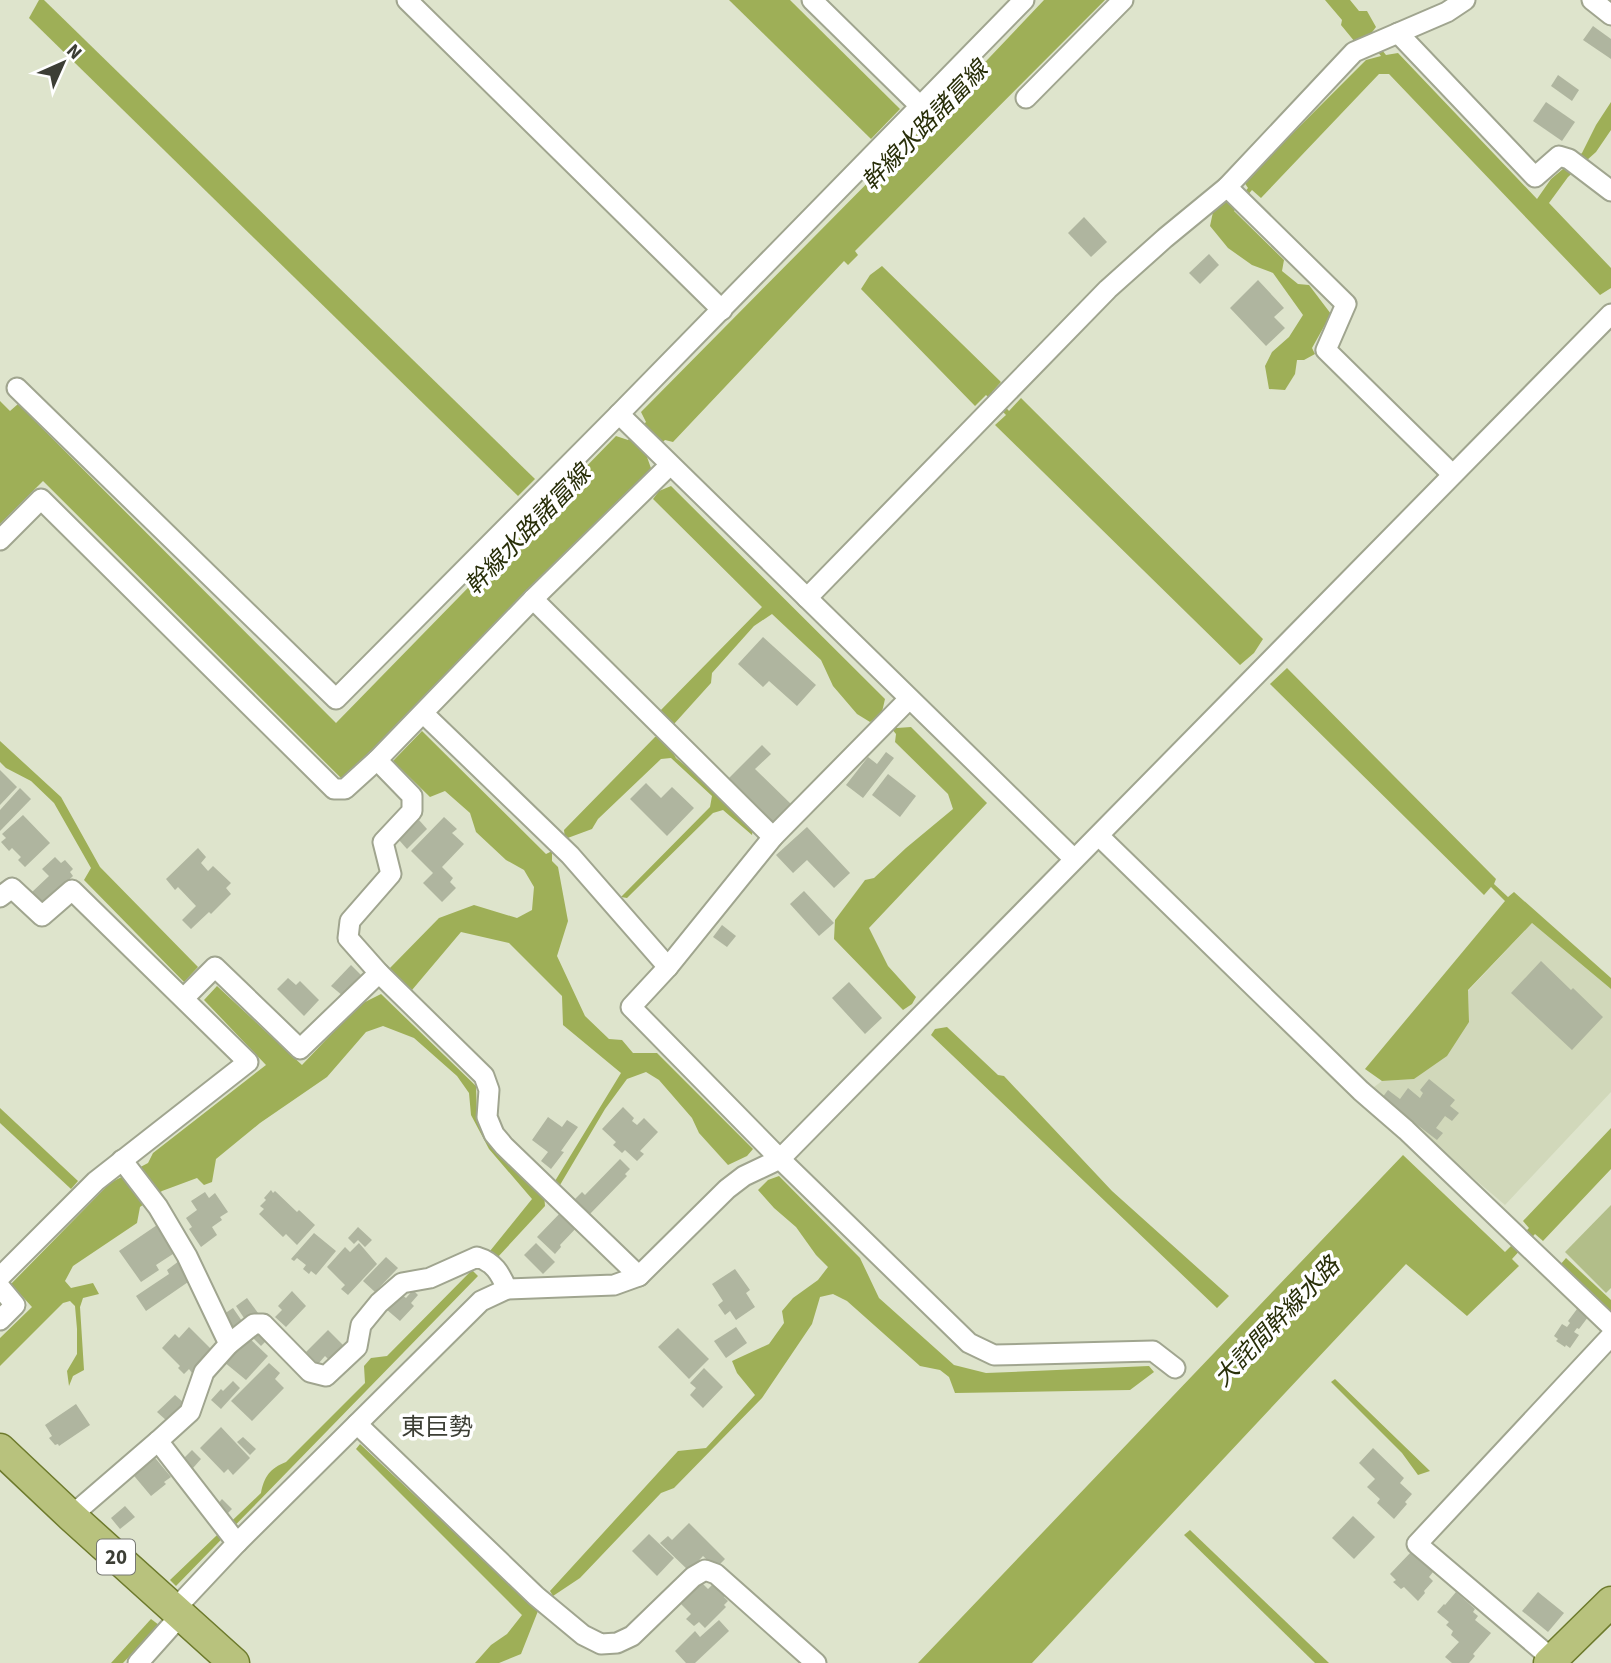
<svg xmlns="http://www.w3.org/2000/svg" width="1611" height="1663" font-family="'Source Sans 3','Noto Sans JP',sans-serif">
<rect width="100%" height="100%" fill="#dee4cc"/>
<polygon fill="#d1d8ba" points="1532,923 1611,989 1611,1092 1505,1205 1370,1090 1382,1081 1414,1079 1469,1022 1468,991"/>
<polygon fill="#b2be89" points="1611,1205 1611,1288 1606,1293 1565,1252"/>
<g fill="#9eaf57">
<polygon points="39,0 44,0 535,479 518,496 29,18"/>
<polygon points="729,0 790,0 900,109 871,139"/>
<polygon points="1044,0 1105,0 855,251 858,255 848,265 844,261 673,442 665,440 647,457 652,471 343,780 43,481 0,524 0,401 10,411 18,404 336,723 616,436 628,440 646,422 641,412 899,151 897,146 908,134 913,138"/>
<polygon points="1325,0 1350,0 1359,11 1367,11 1376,27 1370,35 1386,55 1398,53 1537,199 1551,179 1582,153 1596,125 1611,102 1611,130 1596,152 1568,177 1549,203 1611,268 1611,288 1600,295 1389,74 1379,74 1261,198 1252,190 1234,211 1284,260 1282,271 1298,284 1309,285 1331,314 1312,348 1315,354 1304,360 1297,360 1295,374 1285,390 1269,389 1265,366 1272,352 1289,337 1303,315 1273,273 1252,265 1228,248 1210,226 1213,212 1226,201 1232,207 1248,188 1244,182 1366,60 1381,56 1366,37 1355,42 1341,25 1342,20"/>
<polygon points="882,266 1001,382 992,392 1009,411 1021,398 1263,639 1254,653 1240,665 995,425 1006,415 986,395 975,406 861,289 870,275"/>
<polygon points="671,486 885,699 882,712 897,728 911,727 987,803 869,928 888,966 916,997 912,1004 903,1010 834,939 835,920 865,880 874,878 906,848 953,809 948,794 895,742 896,734 880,715 870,722 857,714 833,686 821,660 772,614 754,626 712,673 711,683 674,724 667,725 658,713 762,607 653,499 659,491"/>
<polygon points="1287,668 1496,879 1494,884 1508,897 1514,892 1611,978 1611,989 1532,923 1468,990 1469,1022 1447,1056 1414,1079 1382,1081 1365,1069 1505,901 1491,887 1484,895 1270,684"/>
<polygon points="422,731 546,854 552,851 552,861 558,867 568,921 557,956 585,1016 609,1039 622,1040 633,1053 657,1053 753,1149 747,1156 728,1165 699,1133 692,1118 659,1080 646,1072 627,1079 605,1109 560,1185 555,1181 621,1073 563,1025 562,996 509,943 461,932 412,990 403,982 401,984 398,981 400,979 389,969 439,918 474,905 517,918 532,910 534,887 524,870 506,860 476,832 470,813 445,791 430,797 393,761"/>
<polygon points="655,737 664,737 676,758 715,790 753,829 752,835 723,810 713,813 627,898 621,897 710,807 712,796 671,758 661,759 598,819 592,829 565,839 564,830"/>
<polygon points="0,741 61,797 100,867 198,967 184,982 84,880 91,868 54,803 31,781 6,768 0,762"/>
<polygon points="217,986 302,1065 359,1005 381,994 476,1086 477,1116 498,1151 544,1193 545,1206 497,1258 490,1251 532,1199 489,1149 471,1115 469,1093 457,1076 414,1038 383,1026 366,1032 327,1077 260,1123 216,1159 212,1182 204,1185 197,1178 162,1191 140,1207 137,1223 73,1266 65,1281 71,1288 93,1283 99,1294 83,1298 80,1307 84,1370 73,1376 69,1386 67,1371 77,1354 77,1329 75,1306 70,1301 63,1303 0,1366 0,1338 32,1307 11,1284 110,1183 148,1163 153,1153 266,1065 204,1000"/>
<polygon points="947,1027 998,1075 1004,1076 1112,1191 1229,1296 1217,1308 931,1035 935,1029"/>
<polygon points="0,1108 78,1181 71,1189 0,1123"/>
<polygon points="1611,1128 1611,1169 1543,1241 1535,1234 1512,1259 1519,1266 1467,1316 1406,1264 1032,1663 918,1663 1403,1155 1505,1252 1529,1228 1523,1221"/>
<polygon points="779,1176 860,1258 879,1298 954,1365 986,1373 1149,1366 1154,1372 1130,1390 955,1393 949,1377 940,1370 920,1366 847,1301 833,1294 820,1297 812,1324 762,1398 674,1488 661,1493 580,1578 553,1596 550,1591 678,1451 706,1448 755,1395 737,1373 732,1361 769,1344 784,1323 782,1311 793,1298 818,1280 828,1267 816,1255 796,1227 774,1208 758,1190 768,1180"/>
<polygon points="1566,1258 1611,1300 1611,1314 1560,1265"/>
<path d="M472,1270L478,1276L176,1586L170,1580L261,1493C264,1477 270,1468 286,1462L365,1383L364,1366L371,1358L387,1356Z"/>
<polygon points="1335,1379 1430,1471 1418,1475 1402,1453 1331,1382"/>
<polygon points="360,1444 538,1611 521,1654 499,1663 475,1663 491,1645 507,1634 522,1615 356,1449"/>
<polygon points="1190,1530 1329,1663 1315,1663 1184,1535"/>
<polygon points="151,1619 159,1625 123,1663 111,1663"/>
</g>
<g fill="#afb59f">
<polygon points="1593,26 1611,39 1611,59 1583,40"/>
<polygon points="1558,75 1579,90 1572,101 1551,86"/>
<polygon points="1546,102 1575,122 1562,141 1533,121"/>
<polygon points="1084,217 1107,242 1091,257 1068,233"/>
<polygon points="1209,254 1219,265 1200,284 1189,273"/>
<polygon points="1258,280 1284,308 1274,317 1285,328 1266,346 1230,308"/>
<polygon points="763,637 816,685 797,706 769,681 763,687 738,664"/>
<polygon points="762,745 771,754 755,769 792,805 772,825 727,780"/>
<polygon points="886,752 894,758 863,798 846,785 868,757 877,764"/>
<polygon points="0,770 17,787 0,805"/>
<polygon points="888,774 916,796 900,817 872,795"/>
<polygon points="646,783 661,798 672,787 694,808 667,836 630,799"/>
<polygon points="20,788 31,799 0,831 0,810"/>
<polygon points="23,815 50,843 25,867 18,860 21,857 12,848 9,851 1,842 6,838 2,834"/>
<polygon points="444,817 457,829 452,833 464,844 442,867 453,878 450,882 456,888 442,902 423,883 433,873 411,851"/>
<polygon points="419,820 427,829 407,849 399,840"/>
<polygon points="807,827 850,873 834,888 807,860 793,873 776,855"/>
<polygon points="198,848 206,857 201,863 208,871 213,866 231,883 226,888 231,894 211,914 209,912 191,929 182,920 196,906 178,887 175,890 166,879"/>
<polygon points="55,857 61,863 65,860 73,869 70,872 73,876 42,906 31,893 49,876 42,869"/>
<polygon points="804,891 834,923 819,936 790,904"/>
<polygon points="722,925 736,936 727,947 713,937"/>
<polygon points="1541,961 1571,990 1573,988 1603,1017 1572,1050 1511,993"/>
<polygon points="351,965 362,976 343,996 331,986"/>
<polygon points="288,978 296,985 300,981 319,1000 304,1016 277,989"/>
<polygon points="849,982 882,1018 865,1034 832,998"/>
<polygon points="1429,1079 1455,1100 1450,1106 1459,1113 1452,1121 1445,1116 1436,1128 1443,1133 1437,1140 1382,1098 1388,1090 1400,1099 1408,1088 1420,1098 1423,1093 1420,1090"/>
<polygon points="623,1107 634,1118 632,1121 637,1125 644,1118 658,1132 640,1151 644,1154 637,1161 625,1150 622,1153 613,1145 616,1142 602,1129"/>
<polygon points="548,1117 562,1127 567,1120 578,1127 561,1151 564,1152 551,1169 541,1161 548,1152 532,1140"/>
<polygon points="620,1159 630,1169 625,1174 627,1176 588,1216 573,1201 582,1192 585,1195"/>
<polygon points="271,1190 273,1193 275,1191 297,1212 299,1210 315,1225 297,1245 286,1234 283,1237 259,1214 264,1209 260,1206 266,1200 264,1198"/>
<polygon points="205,1192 209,1198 215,1193 228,1212 220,1217 222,1220 212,1227 217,1235 201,1247 189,1229 192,1227 186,1218 197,1210 191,1201"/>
<polygon points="564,1209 580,1224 560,1245 561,1247 555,1254 537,1237"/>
<polygon points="160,1223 176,1252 156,1265 159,1270 141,1282 119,1251"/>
<polygon points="358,1227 372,1240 365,1247 358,1240 354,1244 348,1238"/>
<polygon points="314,1233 336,1251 316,1275 311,1271 309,1274 303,1269 306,1265 297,1258 294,1261 291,1259"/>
<polygon points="359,1243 377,1264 348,1295 341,1289 345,1285 327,1267 345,1247 350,1252"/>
<polygon points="536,1243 555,1262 543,1274 524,1255"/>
<polygon points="386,1257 398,1268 375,1292 363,1281"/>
<polygon points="179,1261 191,1280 146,1311 136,1296 169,1274 167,1270"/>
<polygon points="735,1269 750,1290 746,1293 755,1307 736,1320 730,1311 725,1315 718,1305 723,1301 712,1284"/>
<polygon points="413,1290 418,1295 411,1303 414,1306 400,1321 386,1309 401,1294 406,1298"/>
<polygon points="292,1291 306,1306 286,1327 275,1317 282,1310 278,1306"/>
<polygon points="247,1298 258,1313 246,1321 236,1306"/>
<polygon points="233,1308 244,1324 232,1332 221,1316"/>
<polygon points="1577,1309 1588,1317 1579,1329 1577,1328 1574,1332 1579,1335 1570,1348 1566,1345 1565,1347 1556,1341 1558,1339 1554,1336 1562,1324 1567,1327 1570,1323 1568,1321"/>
<polygon points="189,1327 213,1351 192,1373 189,1369 184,1374 178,1368 180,1366 162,1348 175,1334 179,1338"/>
<polygon points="736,1327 747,1343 726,1358 714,1341"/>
<polygon points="678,1328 709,1359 689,1379 658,1347"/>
<polygon points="258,1329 268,1339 261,1346 251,1336"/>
<polygon points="328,1330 347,1349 333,1364 325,1356 318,1364 306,1352"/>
<polygon points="248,1337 268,1356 246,1380 224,1362"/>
<polygon points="269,1363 280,1373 275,1379 284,1388 252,1421 231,1401"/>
<polygon points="704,1368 723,1387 703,1408 690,1395 696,1388 690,1383"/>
<polygon points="233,1381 240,1388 221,1409 211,1400 221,1389 223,1391"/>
<polygon points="175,1395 184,1403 167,1421 157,1412"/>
<polygon points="76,1404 90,1425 59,1446 58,1444 55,1445 49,1438 52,1436 45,1425"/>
<polygon points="221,1427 250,1458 233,1475 228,1469 224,1473 200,1448"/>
<polygon points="243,1437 256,1449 250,1455 237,1442"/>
<polygon points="1373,1448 1404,1478 1400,1483 1412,1494 1405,1502 1407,1504 1394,1519 1377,1503 1380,1499 1367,1487 1375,1479 1359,1463"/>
<polygon points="192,1450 201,1459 193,1468 183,1459"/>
<polygon points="151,1453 171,1477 164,1482 166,1484 151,1496 130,1471"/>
<polygon points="222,1499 232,1509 226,1515 216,1506"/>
<polygon points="125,1506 135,1517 120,1529 111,1518"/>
<polygon points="1353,1516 1375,1537 1354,1559 1332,1538"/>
<polygon points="689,1523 725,1559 716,1568 703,1556 689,1571 660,1543 668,1536 672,1540"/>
<polygon points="649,1534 674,1558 657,1576 632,1551"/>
<polygon points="1412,1551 1433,1572 1429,1577 1433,1581 1424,1591 1425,1593 1418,1601 1404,1587 1401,1589 1393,1582 1396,1580 1390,1574"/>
<polygon points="700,1581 708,1589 715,1582 727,1594 724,1597 728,1601 724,1605 726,1607 705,1628 699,1622 694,1626 686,1619 691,1614 679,1602"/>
<polygon points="1456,1592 1475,1609 1473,1612 1478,1616 1475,1620 1491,1633 1473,1654 1475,1656 1469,1663 1452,1663 1445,1657 1459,1642 1451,1635 1453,1631 1446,1625 1449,1622 1437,1612 1444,1604 1445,1605"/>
<polygon points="1538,1592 1564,1613 1548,1632 1522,1611"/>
<polygon points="719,1620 729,1631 695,1663 686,1663 675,1651 695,1631 700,1637"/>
</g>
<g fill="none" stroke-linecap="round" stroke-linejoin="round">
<defs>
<g id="minor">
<polyline points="407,0 722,310"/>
<polyline points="812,0 920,106"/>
<polyline points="1592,0 1611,15"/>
<polyline points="1398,33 1535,177 1559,156 1569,159 1611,191"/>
<polyline points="1026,98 1123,0"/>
<polyline points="17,388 336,699 619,414 1024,0"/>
<polyline points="619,414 1074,859"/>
<polyline points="1452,474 1326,350 1346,304 1227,187 1354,52 1447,12 1465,0"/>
<polyline points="0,540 41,499 334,789 345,789 377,760 533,599 670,465"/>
<polyline points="807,598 1108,289 1165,238 1227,187"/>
<polyline points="533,599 773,837"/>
<polyline points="909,699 773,837 668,967 631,1007 780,1159 969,1343 994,1355 1153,1351 1175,1368"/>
<polyline points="423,713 570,855 668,967"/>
<polyline points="377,760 412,796 412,811 383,842 391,874 350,921 348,938 379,973 484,1076 489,1090 487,1117 494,1134 504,1146 639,1276"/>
<polyline points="1099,836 1361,1091 1406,1130 1611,1326"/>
<polyline points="0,897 12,888 42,916 72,890 248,1062 96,1181 0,1277"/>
<polyline points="184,998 215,967 300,1049 379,973"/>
<polyline points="0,1287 15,1305 0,1320"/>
<path d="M229,1344L254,1324H263L310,1372L326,1376L357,1347L361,1325L379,1303L402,1283L430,1278L477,1257C494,1262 500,1273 507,1289"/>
<polyline points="357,1424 536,1596 583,1635 601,1644 617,1643 632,1636 693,1577 705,1570 716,1574 816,1663"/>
<polyline points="158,1441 237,1543"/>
<polyline points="71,1516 158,1441 190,1412 204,1372 229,1344 187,1256 158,1207 122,1160"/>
<polyline points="175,1609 237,1543 481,1301 507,1289 614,1285 639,1276 727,1189 744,1176 780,1159 1611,314"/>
<polyline points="138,1663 181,1615"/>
<polyline points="1557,1663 1417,1544 1611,1336"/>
</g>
<g id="primary">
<polyline points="0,1449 71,1516 234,1663"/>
<polyline points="1549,1663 1611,1602"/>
</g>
</defs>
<use href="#minor" stroke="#a0a58f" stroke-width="23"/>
<use href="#primary" stroke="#6d7a2c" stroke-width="33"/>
<use href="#minor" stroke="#fff" stroke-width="19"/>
<use href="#primary" stroke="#b8c27d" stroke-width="30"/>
</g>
<g text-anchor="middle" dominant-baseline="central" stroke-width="7" stroke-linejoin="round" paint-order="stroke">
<rect fill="#fff" stroke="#767872" stroke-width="2" x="97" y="1539.5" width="38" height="35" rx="5"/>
<g font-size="21" font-weight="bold" fill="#3c3e35">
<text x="116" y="1557">20</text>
</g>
<g font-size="24" font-style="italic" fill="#282e08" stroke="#fff">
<text transform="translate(925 126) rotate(-46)">幹線水路諸富線</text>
<text transform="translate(528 530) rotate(-46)">幹線水路諸富線</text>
<text transform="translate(1277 1322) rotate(-46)">大詫間幹線水路</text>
</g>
<g font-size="24" fill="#3c3e35" stroke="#fff">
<text x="437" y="1427">東巨勢</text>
</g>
</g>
<g transform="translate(63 63) rotate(45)" stroke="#ffffff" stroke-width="5" paint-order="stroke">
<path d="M0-5L12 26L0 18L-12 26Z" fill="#3c3e35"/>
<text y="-10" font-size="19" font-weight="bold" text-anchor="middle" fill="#3c3e35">N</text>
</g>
</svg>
